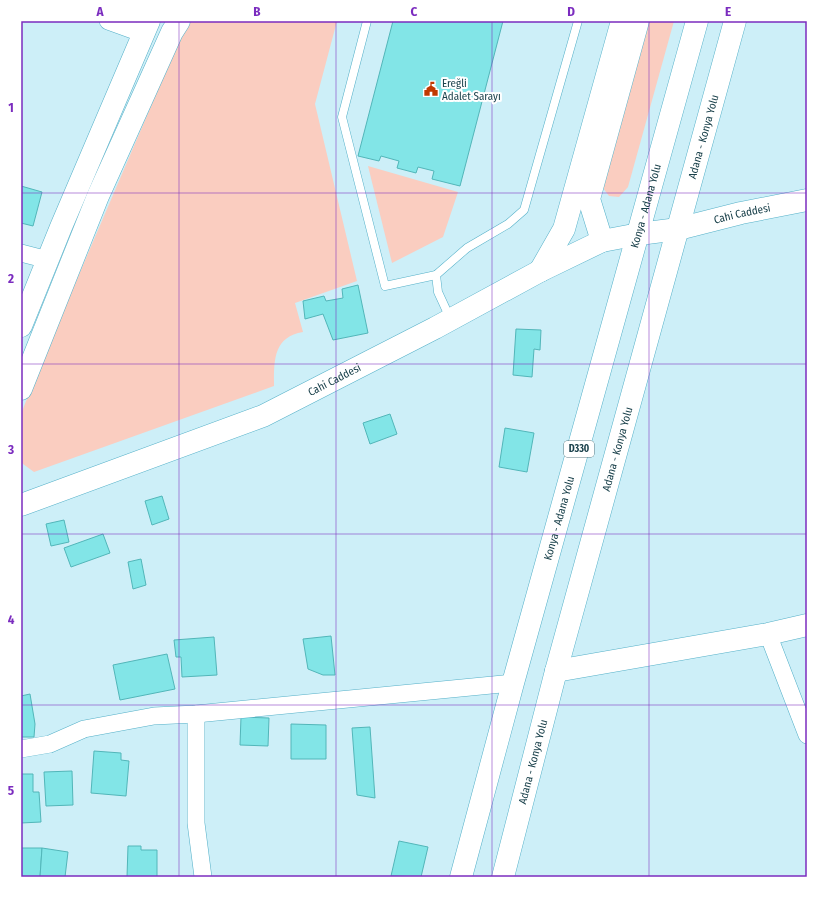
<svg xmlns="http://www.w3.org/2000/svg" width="828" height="898" font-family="'Fira Sans Condensed',sans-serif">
<rect width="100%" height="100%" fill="#cdeff8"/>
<g fill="#facdc0">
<path d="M190,21H337L315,104L357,281L295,303L303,332C273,337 274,361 274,386L34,472L23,464L21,461V414L39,368L181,36Z"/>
<polygon points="647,21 674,21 628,187 619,197 609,196 600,184"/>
<polygon points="368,166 458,192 443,237 392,263"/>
</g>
<g fill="#82e5e7" stroke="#52b6b9">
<polygon points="393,21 503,21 460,186 432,179 434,171 418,167 416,173 397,168 399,161 381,156 379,161 358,156"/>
<polygon points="21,186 42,192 33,226 21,223"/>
<polygon points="358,285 368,333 333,340 323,314 305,319 303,301 324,296 326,301 343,298 342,289"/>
<polygon points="516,329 541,330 540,350 534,349 532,377 513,375"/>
<polygon points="390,414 397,434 370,444 363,423"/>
<polygon points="505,428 534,433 527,472 499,467"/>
<polygon points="162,496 169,519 152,525 145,501"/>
<polygon points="64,520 69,542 51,546 46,524"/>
<polygon points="103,534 110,553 71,567 64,548"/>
<polygon points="141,559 146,585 133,589 128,562"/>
<polygon points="331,636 335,675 323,675 308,669 303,639"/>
<polygon points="214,637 217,675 182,677 181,657 176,657 174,640"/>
<polygon points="167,654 175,689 120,700 113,665"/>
<polygon points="30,694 35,724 34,737 21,737 21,696"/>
<polygon points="241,717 269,718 268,746 240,745"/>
<polygon points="291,724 326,725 326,759 291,759"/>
<polygon points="370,727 375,798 357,795 352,728"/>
<polygon points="94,751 121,753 121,760 129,761 126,796 91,793"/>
<polygon points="72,771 73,805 46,806 44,772"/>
<polygon points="21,774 33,774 33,792 39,792 41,822 21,823"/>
<polygon points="399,841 428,847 421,877 391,876"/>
<polygon points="128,846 141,846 141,850 157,850 157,877 127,877"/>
<polygon points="21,848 42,848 40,877 21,877"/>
<polygon points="42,848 68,852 65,877 40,877"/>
</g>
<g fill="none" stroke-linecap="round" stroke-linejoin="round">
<defs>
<g id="lane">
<polyline points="367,21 342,117 385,286 436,275"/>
<polyline points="450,318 438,292 436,275 467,248 508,224 524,210 578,21"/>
</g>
<g id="street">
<polyline points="108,21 144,34"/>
<polyline points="21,253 48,260"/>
<polyline points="768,634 807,735"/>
<polyline points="196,714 196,823 203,877"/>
<polyline points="21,749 50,744 84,729 154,716 196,714 513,683"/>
</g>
<g id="secondary">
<path id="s1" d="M678,229L741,213L807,200"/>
<polyline points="602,241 589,199 638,21"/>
<polyline points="540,271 564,229 622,21"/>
<polyline points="21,326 61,227 149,21"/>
<polyline points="21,389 98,196 172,32 179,21"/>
<path id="s2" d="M21,505L263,416L435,328L540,271L602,241L639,234"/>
<polyline points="556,671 768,634 807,625"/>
</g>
<g id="highway">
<polyline points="639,234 678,229"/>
<path id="s3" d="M461,877L513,683L697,21"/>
<path id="s4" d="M503,877L556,671L735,21"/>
</g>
</defs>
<use href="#lane" stroke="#54b0c8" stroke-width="9"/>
<use href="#street" stroke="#54b0c8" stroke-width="18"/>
<use href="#secondary" stroke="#54b0c8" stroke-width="23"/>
<use href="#highway" stroke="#54b0c8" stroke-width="23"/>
<use href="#lane" stroke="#fff" stroke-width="8"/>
<use href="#street" stroke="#fff" stroke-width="17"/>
<use href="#secondary" stroke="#fff" stroke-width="22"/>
<use href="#highway" stroke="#fff" stroke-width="22"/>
</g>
<path fill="none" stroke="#7b2cbf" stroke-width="1" stroke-opacity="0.55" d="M179,21V877M336,21V877M492,21V877M649,21V877M21,193H807M21,364H807M21,534H807M21,705H807"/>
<defs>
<symbol id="civic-bare" viewBox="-9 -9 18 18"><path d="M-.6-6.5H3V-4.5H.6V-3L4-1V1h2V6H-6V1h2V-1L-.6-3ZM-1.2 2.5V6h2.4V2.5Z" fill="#c13902" stroke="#fff" stroke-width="2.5" paint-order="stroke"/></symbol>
</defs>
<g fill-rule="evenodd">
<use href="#civic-bare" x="421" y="79" width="20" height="20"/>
</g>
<g text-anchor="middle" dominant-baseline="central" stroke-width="4" stroke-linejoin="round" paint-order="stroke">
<rect fill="#fff" stroke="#5f7a81" stroke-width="1" x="564" y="441" width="30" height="16" rx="3"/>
<g font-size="10" font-weight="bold" fill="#1a414b">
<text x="579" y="449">D330</text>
</g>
<g font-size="11" fill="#1a414b" stroke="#fff" text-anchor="start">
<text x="442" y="83">Ereğli<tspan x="442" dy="13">Adalet Sarayı</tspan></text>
</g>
<g font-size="11" fill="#1a414b" stroke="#fff">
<text stroke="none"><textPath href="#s4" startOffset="767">Adana - Konya Yolu</textPath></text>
<text stroke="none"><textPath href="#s3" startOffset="696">Konya - Adana Yolu</textPath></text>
<text stroke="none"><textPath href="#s1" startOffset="66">Cahi Caddesi</textPath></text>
<text stroke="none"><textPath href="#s2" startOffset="338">Cahi Caddesi</textPath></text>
<text stroke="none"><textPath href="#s4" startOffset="443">Adana - Konya Yolu</textPath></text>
<text stroke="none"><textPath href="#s3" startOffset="372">Konya - Adana Yolu</textPath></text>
<text stroke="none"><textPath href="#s4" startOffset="119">Adana - Konya Yolu</textPath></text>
</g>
</g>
<rect width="828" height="898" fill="none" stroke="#ffffff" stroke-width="44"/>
<rect x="22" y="22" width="784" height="854" fill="none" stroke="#7b2cbf" stroke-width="1.5"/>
<g font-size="13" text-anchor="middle" font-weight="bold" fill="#7b2cbf">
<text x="100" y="16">A</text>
<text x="257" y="16">B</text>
<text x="414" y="16">C</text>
<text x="571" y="16">D</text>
<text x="728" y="16">E</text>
<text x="11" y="112">1</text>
<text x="11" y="283">2</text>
<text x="11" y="454">3</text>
<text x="11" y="624">4</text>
<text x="11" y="795">5</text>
</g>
</svg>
